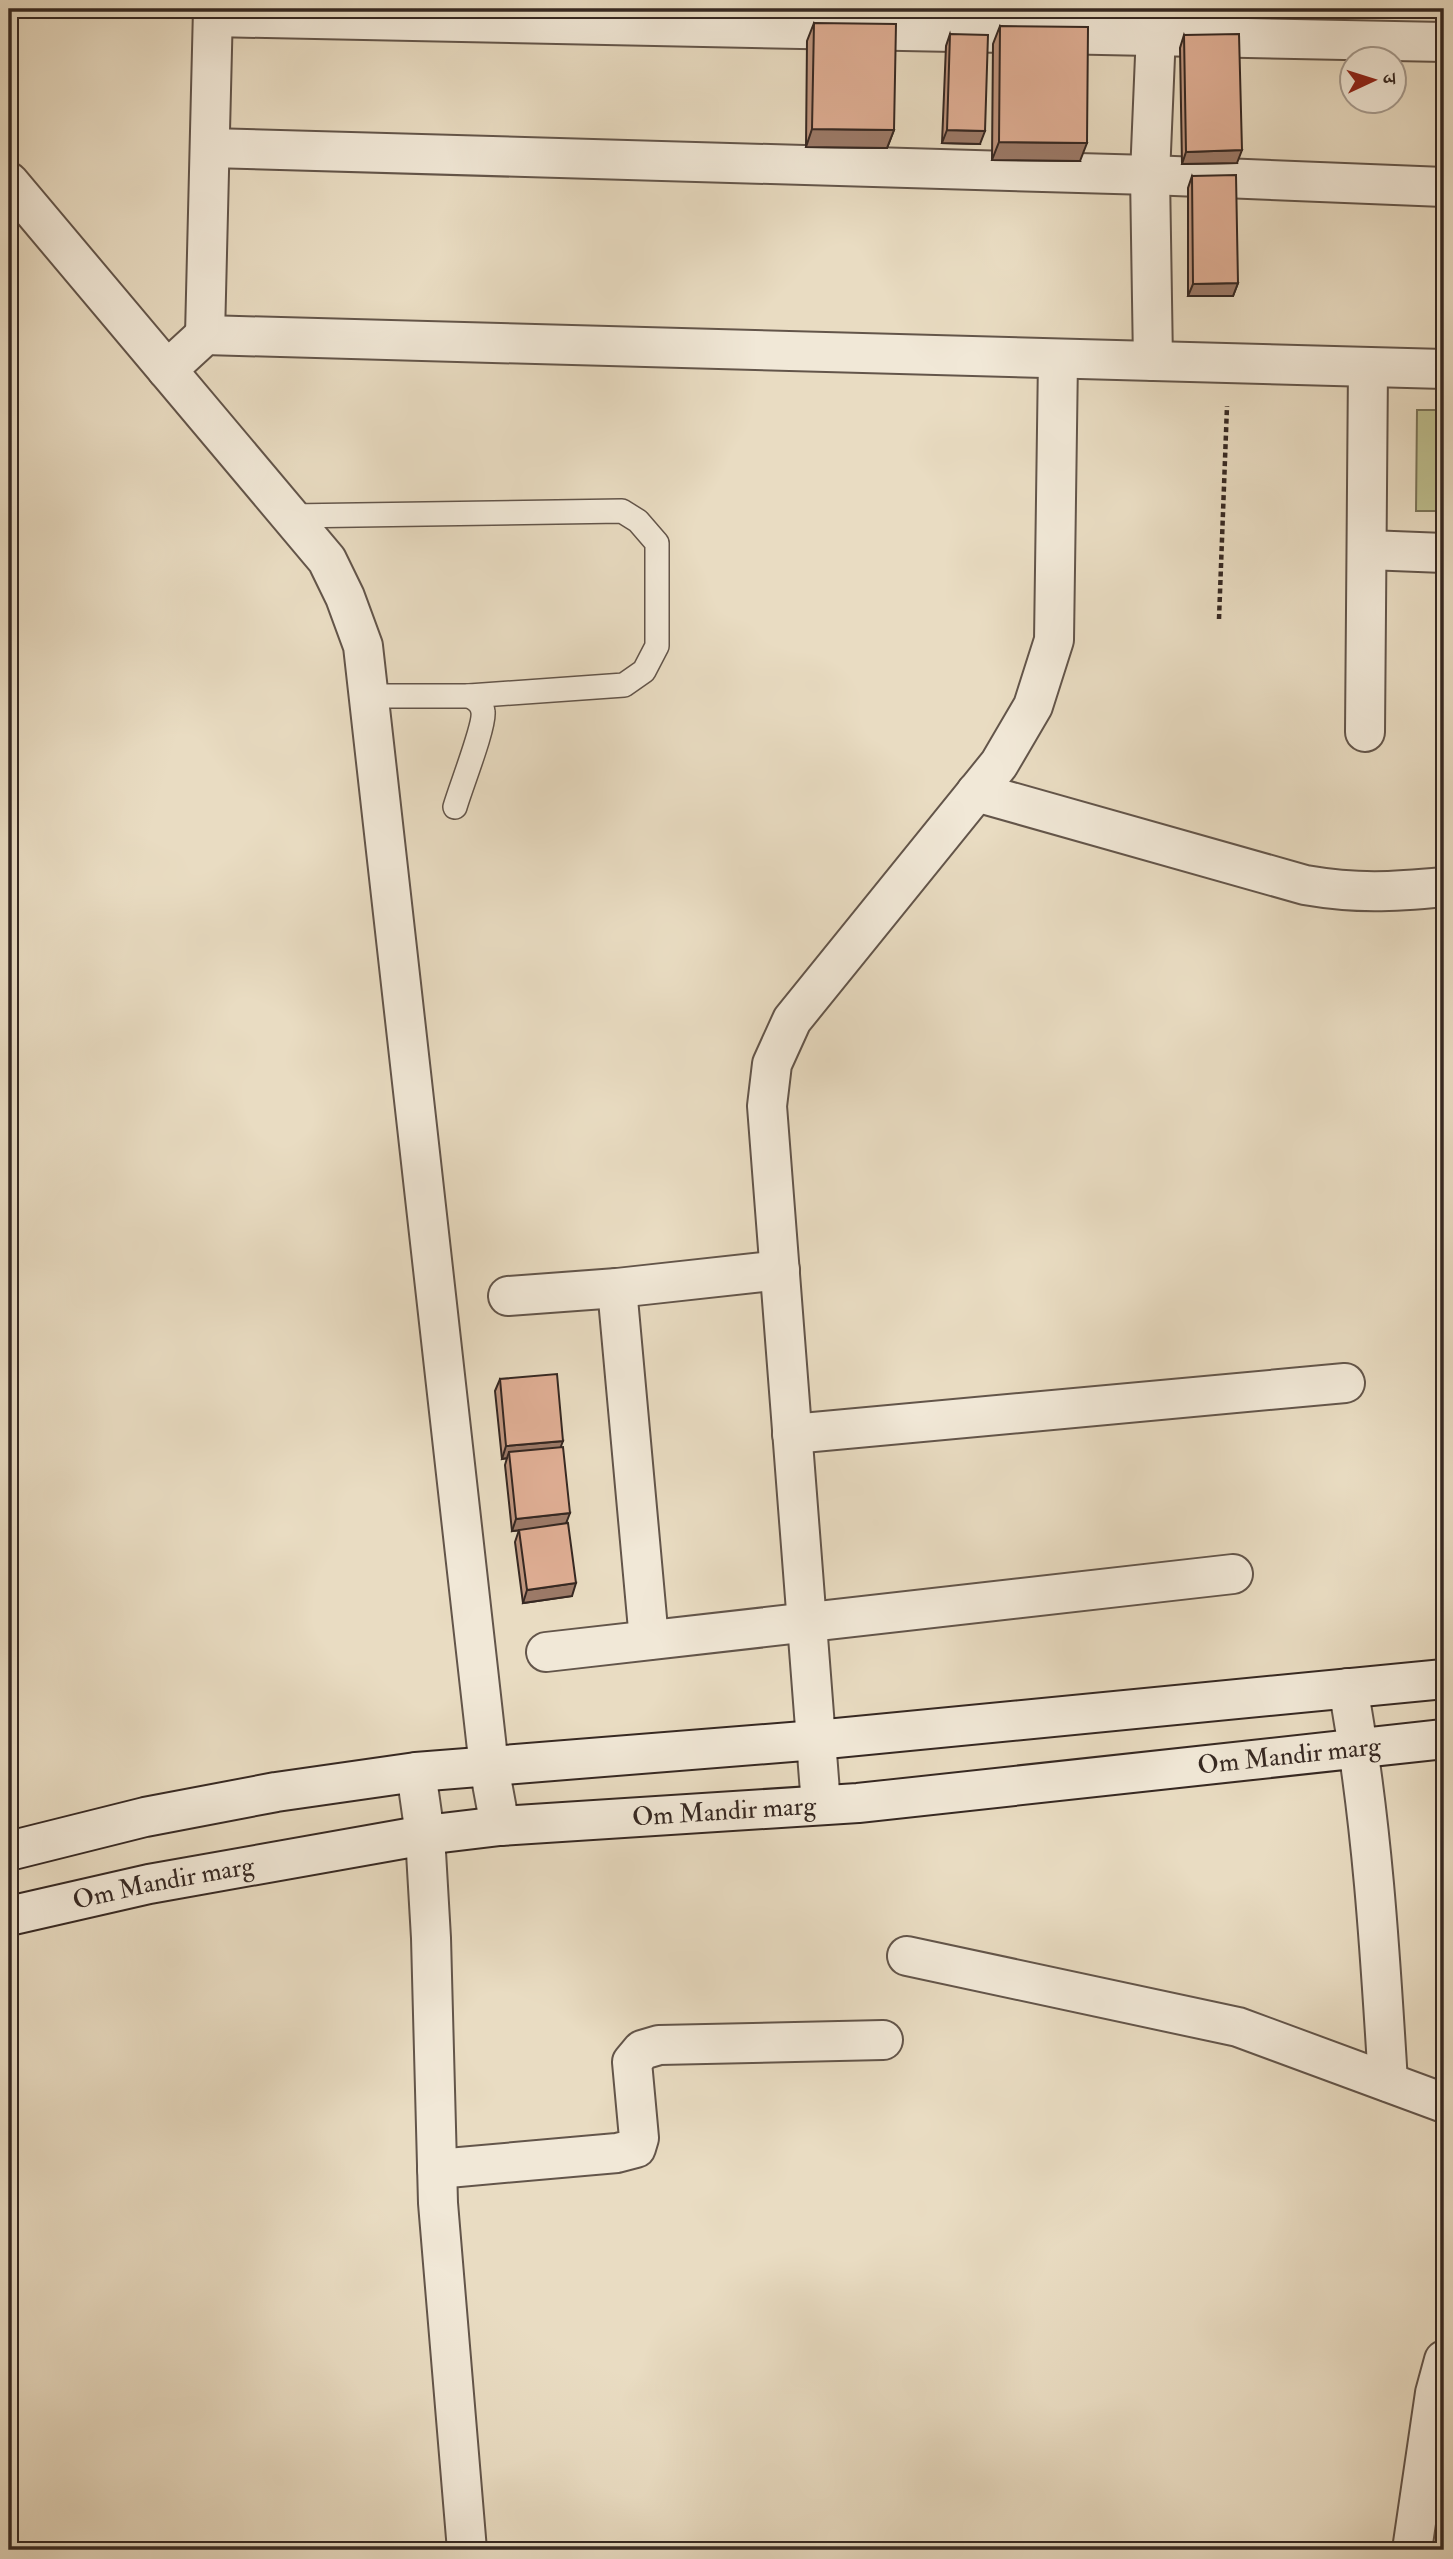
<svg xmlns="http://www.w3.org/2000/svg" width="1453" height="2559" font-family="'IM FELL Double Pica','Noto Serif Devanagari',serif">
<rect width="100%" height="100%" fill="#e9dcc2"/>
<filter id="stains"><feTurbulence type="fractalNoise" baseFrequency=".00286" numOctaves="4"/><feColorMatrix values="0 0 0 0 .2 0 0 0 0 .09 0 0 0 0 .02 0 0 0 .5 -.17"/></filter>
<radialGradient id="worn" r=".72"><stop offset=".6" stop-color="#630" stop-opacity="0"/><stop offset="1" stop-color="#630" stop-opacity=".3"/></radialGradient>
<polygon fill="#bdbe8e" stroke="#7a7358" stroke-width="2" points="1417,410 1444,410 1444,511 1416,511"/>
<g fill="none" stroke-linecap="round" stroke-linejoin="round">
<defs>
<g id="service">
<polyline points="290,516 622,511 638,521 657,543 657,646 644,671 624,685 469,696"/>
<path d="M369,696H469C476,699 482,703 483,712C485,726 460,789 455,807"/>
</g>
<g id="minor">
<polyline points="213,17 1444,42"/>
<polyline points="210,148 1150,175 1444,187"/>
<polyline points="9,182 327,560 345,597 363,646 489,1767 500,1826"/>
<polyline points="205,335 213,9"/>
<polyline points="1153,361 1150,175 1157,9"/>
<polyline points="167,370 205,335 1444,369"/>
<polyline points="1368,550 1444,553"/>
<polyline points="1365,732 1368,367"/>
<path d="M976,792L1305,885C1357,894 1392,892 1444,887"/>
<polyline points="617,1288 649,1640"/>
<polyline points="508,1296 617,1288 780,1270"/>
<polyline points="792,1434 1345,1383"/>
<polyline points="546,1652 1233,1574"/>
<path d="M1348,1688C1372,1818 1380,1950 1388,2082"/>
<polyline points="416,1772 425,1835 431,1938 438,2203 467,2550"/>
<polyline points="821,1805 767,1106 772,1064 792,1020 999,764 1033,706 1054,640 1058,359"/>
<polyline points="907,1956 1238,2027 1444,2103"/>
<polyline points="437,2169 617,2153 636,2148 639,2138 632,2062 642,2050 659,2045 883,2040"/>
<polyline points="1412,2550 1435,2393 1444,2360"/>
</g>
<g id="secondary">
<polyline points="9,1851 145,1817 276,1792 416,1772 816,1740 1444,1679"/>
<path id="s1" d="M9,1916L149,1884L425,1835L500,1826L858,1803L1444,1739"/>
</g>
</defs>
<use href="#service" stroke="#63554a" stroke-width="26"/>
<use href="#minor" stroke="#63554a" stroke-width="42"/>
<use href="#secondary" stroke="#362822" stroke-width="42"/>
<polyline stroke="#362822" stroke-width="4.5" stroke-dasharray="5 3.5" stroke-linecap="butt" points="1219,619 1227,406"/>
<use href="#service" stroke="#f1e8d7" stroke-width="23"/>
<use href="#minor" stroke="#f1e8d7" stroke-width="38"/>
<use href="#secondary" stroke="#f1e8d7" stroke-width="38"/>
</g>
<g fill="#c0967f" stroke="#362822" stroke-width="2">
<polygon points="814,23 894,130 887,148 806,147 807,41"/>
<polygon points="1000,26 1080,161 992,160 993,44"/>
<polygon points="950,34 980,144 942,143 946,46"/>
<polygon points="1184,35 1237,163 1182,164 1180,48"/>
<polygon points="1192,176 1238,283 1233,296 1188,296 1188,188"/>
<polygon points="500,1379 561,1447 572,1596 523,1603 515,1542 519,1530 512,1531 505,1465 507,1458 502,1459 495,1391"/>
</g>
<g fill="#9c7a68" stroke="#362822" stroke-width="2">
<polygon points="812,129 894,130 887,148 806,147"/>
<polygon points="947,130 985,131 980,144 942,143"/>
<polygon points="999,142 1087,143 1080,161 992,160"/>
<polygon points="1242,150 1237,163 1182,164 1186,152"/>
<polygon points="1238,283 1233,296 1188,296 1193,284"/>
<polygon points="563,1441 558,1454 509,1452 507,1458 502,1459 506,1446"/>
<polygon points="570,1513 565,1526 512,1531 516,1519"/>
<polygon points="576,1583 572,1596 523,1603 527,1590"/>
</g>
<g fill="#dfae94" stroke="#362822" stroke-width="2">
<polygon points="814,23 896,24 894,130 812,129"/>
<polygon points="1000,26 1088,27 1087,143 999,142"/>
<polygon points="950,34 988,35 985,131 947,130"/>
<polygon points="1239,34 1242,150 1186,152 1184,35"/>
<polygon points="1236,175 1238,283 1193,284 1192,176"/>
<polygon points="557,1374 563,1441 506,1446 500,1379"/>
<polygon points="563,1447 570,1513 516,1519 509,1452"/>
<polygon points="568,1523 576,1583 527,1590 519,1530"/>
</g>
<g text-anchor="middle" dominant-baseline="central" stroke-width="6" stroke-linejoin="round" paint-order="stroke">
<g font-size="26" fill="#362822" stroke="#f1e8d7">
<text stroke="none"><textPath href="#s1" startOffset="1292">Om Mandir marg</textPath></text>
<text stroke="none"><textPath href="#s1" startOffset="724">Om Mandir marg</textPath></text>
<text stroke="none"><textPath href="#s1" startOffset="158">Om Mandir marg</textPath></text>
</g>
</g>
<rect width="1453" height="2559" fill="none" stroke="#e9dcc2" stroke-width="35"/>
<rect x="10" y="10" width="1432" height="2538" fill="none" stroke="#362822" stroke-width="3.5"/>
<rect x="18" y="18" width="1418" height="2524" fill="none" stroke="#362822" stroke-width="2"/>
<g transform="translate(1373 80) rotate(86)"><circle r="33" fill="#f1e8d7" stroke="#a69b8f" stroke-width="2"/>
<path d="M0-5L12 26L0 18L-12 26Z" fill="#8f2418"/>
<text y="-10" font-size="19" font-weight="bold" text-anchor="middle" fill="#362822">उ</text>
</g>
<rect width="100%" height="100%" filter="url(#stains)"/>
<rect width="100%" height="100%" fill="url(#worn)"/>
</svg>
